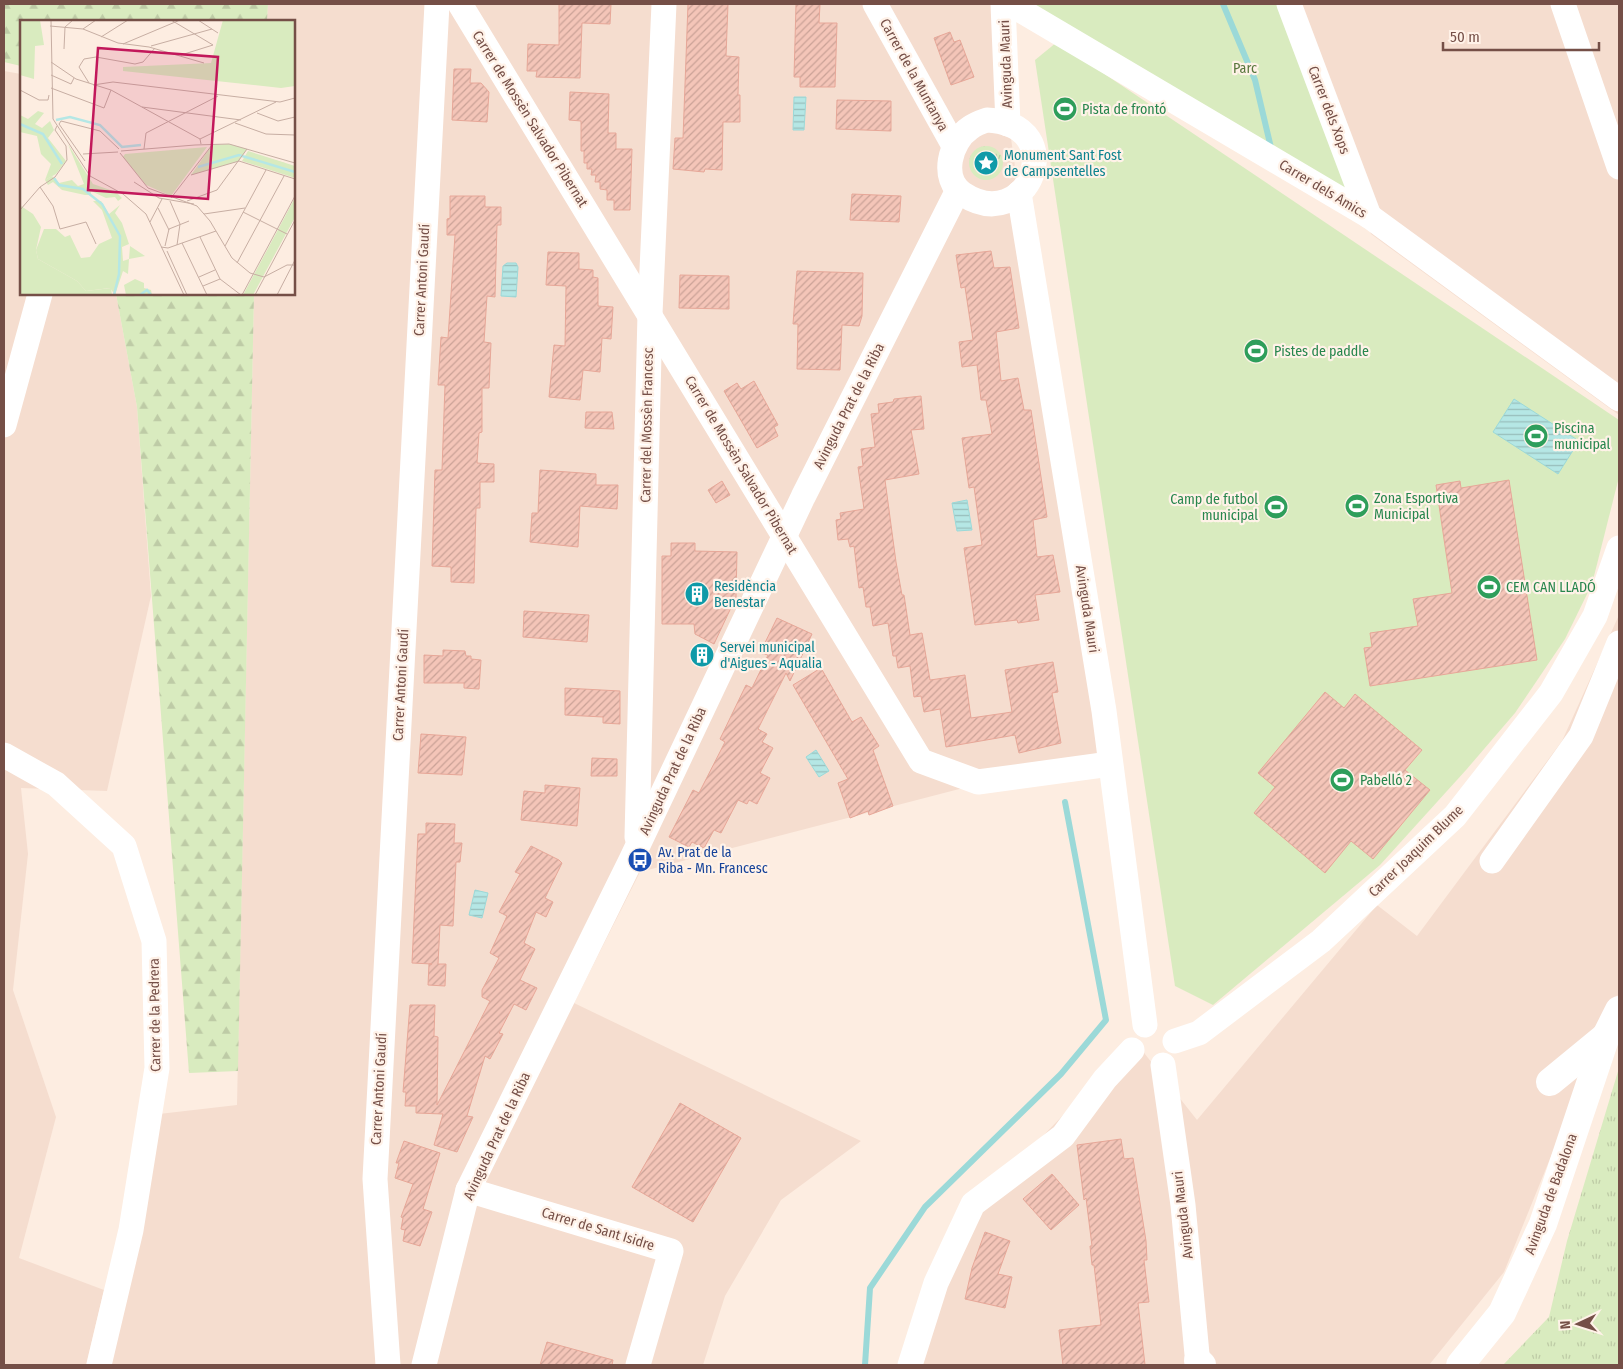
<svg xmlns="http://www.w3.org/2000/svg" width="1623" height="1369" font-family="'Fira Sans Condensed',sans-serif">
<defs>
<pattern id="grass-tufts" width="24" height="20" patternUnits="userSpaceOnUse" patternTransform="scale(1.25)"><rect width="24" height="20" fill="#d9ebbf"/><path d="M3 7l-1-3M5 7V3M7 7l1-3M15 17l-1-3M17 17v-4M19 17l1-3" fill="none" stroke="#becba6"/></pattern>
<pattern id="forest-firs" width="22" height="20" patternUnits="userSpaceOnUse" patternTransform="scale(1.25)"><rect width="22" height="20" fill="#d9ebbf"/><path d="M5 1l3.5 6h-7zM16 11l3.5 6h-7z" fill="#becba6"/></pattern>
<pattern id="water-rules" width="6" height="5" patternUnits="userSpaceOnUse" patternTransform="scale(1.25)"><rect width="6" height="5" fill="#b5e7e5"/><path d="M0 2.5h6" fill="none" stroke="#98bebb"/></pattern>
<pattern id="building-hatch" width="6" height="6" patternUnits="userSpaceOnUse" patternTransform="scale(1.25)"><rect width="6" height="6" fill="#f4c5b8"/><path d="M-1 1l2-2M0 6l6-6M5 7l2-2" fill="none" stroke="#caa297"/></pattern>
</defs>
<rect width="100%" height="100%" fill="#fdede1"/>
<g fill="#f5ddcf">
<polygon points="268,4 992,4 1098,753 640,872 574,1003 861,1141 781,1200 725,1296 703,1365 99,1365 159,1114 237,1105 254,294 294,294 294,21 267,21"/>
<polygon points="1288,4 1619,4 1619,415 1371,234"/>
<polygon points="4,71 21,74 21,294 116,294 137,407 151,596 107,791 21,788 28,854 13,990 56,1117 19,1258 104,1290 86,1365 4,1365"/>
<polygon points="1619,615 1619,995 1616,996 1504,1272 1429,1365 903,1365 925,1280 1038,1141 1132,1044 1141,1049 1197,1120 1377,905 1417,936 1562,741"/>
</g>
<g fill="url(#grass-tufts)">
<circle cx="986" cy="163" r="17"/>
<polygon points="1619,1068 1619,1365 1503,1365 1549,1317 1567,1241"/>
</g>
<g fill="url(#forest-firs)">
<polygon points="4,4 268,4 267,21 21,21 21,66 4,62"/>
<polygon points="116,294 254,294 238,1071 189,1073 137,407"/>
</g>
<g fill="#d9ebbf">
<polygon points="1010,4 1289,4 1369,216"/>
<polygon points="1057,42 1619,420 1619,477 1592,584 1565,639 1515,713 1466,770 1380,865 1213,1005 1175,986 1035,60"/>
</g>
<g fill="url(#water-rules)" stroke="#9bd9d8">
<polygon points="794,97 806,97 804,130 793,130"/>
<polygon points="507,263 516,263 518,267 516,297 501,296 503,266"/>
<polygon points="1514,399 1579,441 1558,474 1493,432"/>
<polygon points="967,500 972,530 957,531 952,503"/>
<polygon points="816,750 829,771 819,777 806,757"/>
<polygon points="475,890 488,893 482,918 469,915"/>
</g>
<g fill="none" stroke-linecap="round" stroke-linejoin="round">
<g stroke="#9bd9d8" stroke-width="6">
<polyline points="1223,4 1255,80 1272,152"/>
<polyline points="865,1365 870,1288 925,1207 1061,1074 1106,1020 1065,802"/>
</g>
</g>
<g fill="url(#building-hatch)" stroke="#e7a798">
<polygon points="559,4 611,4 610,24 582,23 580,78 536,77 537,71 527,71 528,44 559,45"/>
<polygon points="688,4 728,4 726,56 739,57 738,95 740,95 740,122 723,122 722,170 705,169 704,172 673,169 675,138 683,138"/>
<polygon points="796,4 820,4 819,23 837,23 835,87 800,87 800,77 794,77"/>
<polygon points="950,32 954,42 960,40 974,77 951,85 934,38"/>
<polygon points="454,69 471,69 470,83 481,83 489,92 487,122 452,120"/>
<polygon points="570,92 609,94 608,133 616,133 616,149 632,149 630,210 614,210 614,200 607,200 607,190 600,189 600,182 595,182 596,175 591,175 592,169 587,169 587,163 584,163 584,151 581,151 581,121 569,120"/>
<polygon points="837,100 891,101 891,131 836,129"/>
<polygon points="852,194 901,196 899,222 850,220"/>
<polygon points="450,196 485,196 485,207 501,207 501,225 497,225 495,297 487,296 484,342 491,343 489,388 482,388 482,432 479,433 477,463 494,464 494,482 480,482 480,508 476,508 474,583 451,582 451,567 432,566 435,470 442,470 445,385 438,385 441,337 448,338 455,235 447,235 447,219 450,218"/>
<polygon points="991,251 994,268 1010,267 1019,328 996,332 1001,381 1018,378 1024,410 1031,410 1047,517 1033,520 1037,557 1053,555 1060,592 1035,595 1039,620 1018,623 1017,620 975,625 964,548 982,545 974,487 969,488 962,438 992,434 986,400 981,400 977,365 962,367 959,342 973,340 965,287 961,288 956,255"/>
<polygon points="548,252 579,253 579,269 593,270 593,277 598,278 598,306 613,307 611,339 602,338 600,372 583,370 580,400 549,397 554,345 565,346 566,286 546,285"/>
<polygon points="797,271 863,273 862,316 859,326 842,325 840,370 797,369 798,324 793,324"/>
<polygon points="680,275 729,276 729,309 679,308"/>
<polygon points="754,381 778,425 774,427 778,436 757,448 724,391 737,383 741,389"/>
<polygon points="921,396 924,429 911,430 919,474 885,480 896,562 902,595 904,595 910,635 922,633 930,680 965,675 971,718 1012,712 1005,670 1053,662 1058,692 1052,693 1061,743 1019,753 1015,735 946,747 940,709 924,712 921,696 914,697 910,666 898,668 896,656 893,656 888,623 873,626 870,607 866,607 863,587 859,588 854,546 850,547 848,539 838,540 836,520 841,519 840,513 864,509 858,467 863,466 861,449 875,447 871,414 879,413 878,404 893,402 894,399"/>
<polygon points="586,412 612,412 614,429 585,428"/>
<polygon points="540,470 596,474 596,485 618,485 617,509 580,506 578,547 530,542 532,513 538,513"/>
<polygon points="1509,480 1537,660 1370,686 1364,648 1372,647 1370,633 1418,626 1413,599 1452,593 1436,485 1460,481 1461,488"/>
<polygon points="722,481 730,495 716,503 708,490"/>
<polygon points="671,543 695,543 695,551 737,552 736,597 714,644 695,634 694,624 662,624 662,556 671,556"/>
<polygon points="524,611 589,615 587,642 523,637"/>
<polygon points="777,618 812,634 790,681 786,673 758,729 767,734 762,742 773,748 760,773 770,778 757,804 749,800 747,804 738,800 721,833 714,830 704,848 692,842 689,847 669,837 693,790 699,793 725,742 720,739 746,685 752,688 768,655 760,653"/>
<polygon points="443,650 465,651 466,656 471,656 471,659 481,660 479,689 464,688 464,683 424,683 424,655 443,656"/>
<polygon points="821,668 852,722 861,717 879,746 873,750 893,806 869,815 868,811 850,818 838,783 848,779 793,685"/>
<polygon points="565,688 620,691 620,724 603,723 603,717 565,715"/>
<polygon points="1325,692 1344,708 1355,694 1422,750 1405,770 1430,790 1373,859 1351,841 1325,873 1254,813 1275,787 1258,773"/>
<polygon points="421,734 466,737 462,775 418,773"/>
<polygon points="592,758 617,759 617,776 591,776"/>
<polygon points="545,785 580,788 577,826 521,820 524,791 545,793"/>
<polygon points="426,823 455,824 454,843 462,843 460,862 456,862 453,926 440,925 438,964 446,964 445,986 428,985 429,964 432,964 412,963 418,834 426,834"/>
<polygon points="531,846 559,860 562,863 545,898 553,902 546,917 536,912 524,943 535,949 520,980 537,988 526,1010 514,1004 499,1033 503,1034 490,1059 485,1056 467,1116 473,1117 457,1152 434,1145 443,1114 416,1113 416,1106 405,1106 406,1092 403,1092 410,1005 435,1005 434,1036 438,1037 437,1105 490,1001 482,997 482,990 499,958 490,953 507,916 499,912 520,874 515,872"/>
<polygon points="680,1103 741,1138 693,1222 632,1187"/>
<polygon points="1121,1139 1124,1159 1133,1158 1146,1241 1147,1260 1144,1260 1149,1302 1138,1303 1145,1365 1063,1365 1059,1330 1101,1325 1094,1265 1092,1265 1090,1246 1092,1246 1086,1198 1084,1200 1077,1145"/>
<polygon points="404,1141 440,1153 423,1209 432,1212 420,1246 403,1241 405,1230 401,1229 403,1218 401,1217 413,1184 395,1178 399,1163 396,1163"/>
<polygon points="1052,1174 1079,1205 1051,1230 1023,1199"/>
<polygon points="985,1232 1010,1241 998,1274 1012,1277 1005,1308 965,1299 972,1268"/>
<polygon points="547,1342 613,1360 612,1365 540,1365"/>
</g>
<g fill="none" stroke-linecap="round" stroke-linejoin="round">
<g stroke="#fff" stroke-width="25">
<polyline points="460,4 921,761 978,782 1110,764"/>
<polyline points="875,4 954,146"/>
<polyline points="1003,4 1008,124"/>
<polyline points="1010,4 1369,216 1619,399"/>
<polyline points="1289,4 1369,216"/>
<polyline points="1563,4 1619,167"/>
<path d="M987,120C1073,124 1028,237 963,194C940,179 950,141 970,128C975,124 981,122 987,120Z"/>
<polyline points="1019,193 1104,711 1145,1025"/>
<polyline points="4,425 40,294"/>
<polyline points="4,755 56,784 124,846 154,941 157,1068 131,1230 99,1365"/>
<polyline points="637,837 650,314 664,4"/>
<polyline points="1492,861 1581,736 1619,643"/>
<polyline points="1175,1041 1199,1033 1321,941 1455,816 1551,693 1595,616 1619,548"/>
<polyline points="1163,1065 1183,1205 1198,1365"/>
<polyline points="468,1190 671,1251 638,1365"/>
<polyline points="388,1365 375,1179 437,4"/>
<polyline points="424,1365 468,1190 631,860 803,497 958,190"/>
<polyline points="910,1365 936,1283 973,1204 1063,1136 1105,1079 1132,1050"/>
</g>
<g stroke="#fff" stroke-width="28">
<polyline points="1550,1082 1606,1036"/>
<polyline points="1198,1361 1202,1365"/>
<polyline points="1460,1365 1502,1313 1543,1224 1606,1036 1619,1010"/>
</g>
</g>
<defs>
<symbol id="stadium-disc" viewBox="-11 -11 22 22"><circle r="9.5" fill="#2e9e5b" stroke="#fff2e8"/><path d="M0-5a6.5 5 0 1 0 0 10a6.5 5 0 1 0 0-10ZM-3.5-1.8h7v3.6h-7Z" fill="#fff"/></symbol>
<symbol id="sight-disc" viewBox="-11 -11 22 22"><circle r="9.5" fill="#0f9aa8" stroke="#fff2e8"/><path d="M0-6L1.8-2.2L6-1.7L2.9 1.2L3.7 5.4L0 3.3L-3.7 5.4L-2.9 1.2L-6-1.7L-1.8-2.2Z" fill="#fff"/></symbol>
<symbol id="building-disc" viewBox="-11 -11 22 22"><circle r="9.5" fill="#0f9aa8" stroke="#fff2e8"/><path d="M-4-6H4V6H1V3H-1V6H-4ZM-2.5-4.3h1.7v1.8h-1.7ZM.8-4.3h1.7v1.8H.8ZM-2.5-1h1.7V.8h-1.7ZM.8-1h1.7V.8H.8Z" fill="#fff"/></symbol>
<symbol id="bus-disc" viewBox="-11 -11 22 22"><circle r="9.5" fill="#1a4fb4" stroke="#fff2e8"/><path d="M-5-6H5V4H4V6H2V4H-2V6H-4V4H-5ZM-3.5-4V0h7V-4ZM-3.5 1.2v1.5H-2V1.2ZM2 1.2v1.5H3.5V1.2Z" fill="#fff"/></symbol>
</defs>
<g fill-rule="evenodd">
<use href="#stadium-disc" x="1051" y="95" width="28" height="28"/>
<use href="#sight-disc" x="972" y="149" width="28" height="28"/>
<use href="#stadium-disc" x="1242" y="337" width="28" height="28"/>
<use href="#stadium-disc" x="1522" y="422" width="28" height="28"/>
<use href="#stadium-disc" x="1343" y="492" width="28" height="28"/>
<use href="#stadium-disc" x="1262" y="493" width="28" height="28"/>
<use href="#stadium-disc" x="1475" y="573" width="28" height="28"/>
<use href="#building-disc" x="683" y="580" width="28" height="28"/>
<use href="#building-disc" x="688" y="641" width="28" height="28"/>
<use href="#stadium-disc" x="1328" y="766" width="28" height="28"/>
<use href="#bus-disc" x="626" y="846" width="28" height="28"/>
</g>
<g text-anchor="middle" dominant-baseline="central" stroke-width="4.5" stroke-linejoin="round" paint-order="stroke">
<g font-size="14" fill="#754f47" stroke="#fff2e8">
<text transform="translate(1006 64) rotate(-92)">Avinguda Mauri</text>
<text transform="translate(914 75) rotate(61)">Carrer de la Muntanya</text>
<text transform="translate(1329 110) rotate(69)">Carrer dels Xops</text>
<text transform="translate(530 119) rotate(58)">Carrer de Mossèn Salvador Pibernat</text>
<text transform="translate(1323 189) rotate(31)">Carrer dels Amics</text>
<text transform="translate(422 280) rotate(-87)">Carrer Antoni Gaudí</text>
<text transform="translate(849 406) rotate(-63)">Avinguda Prat de la Riba</text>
<text transform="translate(647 425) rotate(-89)">Carrer del Mossèn Francesc</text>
<text transform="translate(741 465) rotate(59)">Carrer de Mossèn Salvador Pibernat</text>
<text transform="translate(1087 609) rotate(81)">Avinguda Mauri</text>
<text transform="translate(401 685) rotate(-87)">Carrer Antoni Gaudí</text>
<text transform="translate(673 771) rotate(-65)">Avinguda Prat de la Riba</text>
<text transform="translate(1416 851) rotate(-44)">Carrer Joaquim Blume</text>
<text transform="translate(155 1015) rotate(-91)">Carrer de la Pedrera</text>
<text transform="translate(379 1089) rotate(-87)">Carrer Antoni Gaudí</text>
<text transform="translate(497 1136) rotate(-65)">Avinguda Prat de la Riba</text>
<text transform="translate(1551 1194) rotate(-70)">Avinguda de Badalona</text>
<text transform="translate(1183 1215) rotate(-97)">Avinguda Mauri</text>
<text transform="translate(598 1229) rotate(17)">Carrer de Sant Isidre</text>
</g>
<g font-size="14" fill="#58763c" stroke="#fff2e8">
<text x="1245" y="68">Parc</text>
</g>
<g font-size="14" fill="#27864d" stroke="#fff2e8" text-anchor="start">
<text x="1082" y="109">Pista de frontó</text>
<text x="1274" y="351">Pistes de paddle</text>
<text x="1554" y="428">Piscina<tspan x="1554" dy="16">municipal</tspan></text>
<text x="1374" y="498">Zona Esportiva<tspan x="1374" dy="16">Municipal</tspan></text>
<text x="1258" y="499" text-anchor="end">Camp de futbol<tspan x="1258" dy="16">municipal</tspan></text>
<text x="1506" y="587">CEM CAN LLADÓ</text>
<text x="1360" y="780">Pabelló 2</text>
</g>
<g font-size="14" fill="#0d838f" stroke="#fff2e8" text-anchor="start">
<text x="1004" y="155">Monument Sant Fost<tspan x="1004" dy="16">de Campsentelles</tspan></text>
<text x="714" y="586">Residència<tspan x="714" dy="16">Benestar</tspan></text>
<text x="720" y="647">Servei municipal<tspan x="720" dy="16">d'Aigues - Aqualia</tspan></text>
</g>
<g font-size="14" fill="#164399" stroke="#fff2e8" text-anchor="start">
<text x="658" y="852">Av. Prat de la<tspan x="658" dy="16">Riba - Mn. Francesc</tspan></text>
</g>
</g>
<g transform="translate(20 20)">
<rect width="275" height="275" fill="#fdede1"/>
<path d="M48,124L73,164L96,172L102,178L98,181L95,177L86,178L71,171V175H65L42,170L33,162L28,165L25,160L32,156L39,163L52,160L58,166L64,164ZM228,131L275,146V158L222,141ZM275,178V197L233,275H223ZM73,181H81L89,194L100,185L95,193L102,203L109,224L102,227L103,241L109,239L110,226L125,236L109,239L108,254L103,251L95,275L90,268L66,271L57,261L18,239L16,230L24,209H36L45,217L50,215L61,238L70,237L79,224L92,218L82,190ZM115,259L124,263V268L131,270L132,275H106L104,265Z" fill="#d9ebbf"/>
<path d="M0,0H20L24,25L15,26L14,59L0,55ZM203,0H275V66L261,68L103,51V47L191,43ZM18,91L24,93L15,104L22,108L30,101L34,110L28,118L46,141L36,154L25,160L31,144L21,134L17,116L0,112V95L8,99ZM244,137L265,143L261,153L240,146ZM1,186L13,194L21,207L16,230L18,239L57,261L66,271L91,268L92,275H0Z" fill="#d9ebbf"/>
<path d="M209,124L227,129L219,141L171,155L192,125ZM187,127L151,176L126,165L103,137L105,134ZM275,178V197L267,211L260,207ZM261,213L263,217L243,250L240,246L257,214Z" fill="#d9ebbf"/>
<path fill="none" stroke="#b5e7e5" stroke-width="2.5" d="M36,100L50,97L80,105L102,127L121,125M0,104L23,114L42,144M178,147L219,135L275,152M34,158L39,165L63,169L82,184L100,216L99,254L94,275M120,275L127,270L131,275"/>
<path fill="none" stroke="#c7aea3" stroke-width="1" d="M31,0L33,99L70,156L103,174L126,194L164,275M151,0L193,25M178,0L198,13M30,6L63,9L98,23L129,27L184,43M63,9L76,0M81,17L108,0M103,24L160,0M131,26L192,9M44,29L45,7L53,0M161,35L193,25M31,42L56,59L91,70L180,119L181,124M31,55L51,64L54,58M69,63L59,47L64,39L76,37L115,44L123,42L135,28M73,65L93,62L260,82L275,78M31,68L84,88L91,70M0,70L19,80H28L29,75M122,87L221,100M237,93L258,101L275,97M215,103L246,114L275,115M37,106L35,110L46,126L47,140L35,157L20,167L33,186L40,209L66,202L76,224M180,119L256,82M175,125L209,124L275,143M124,129L126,113L198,76M101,131L175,125M100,133L128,168L177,186L190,201L212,238L230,253L244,257M63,134L98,132M65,141L39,104L41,101L80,111L99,129M171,155L219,141L275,159M114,162L139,178L174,184M151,178L192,125M150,181L160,204L157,225M167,181L197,170L227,129M138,188L149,210M0,190L20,167M223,192L267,214M184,194L225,188M130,202L142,179M180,217L200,259L221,275M162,223L187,275M145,226L149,209L169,201M205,226L246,150M141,227L148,228L196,211M147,231L167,275M217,243L264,156M179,257L195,250M244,257L267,245H274M183,266L200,259M222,275L275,176M235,275L275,200M257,275L275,240"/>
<path fill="#c2185b" fill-opacity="0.15" stroke="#c2185b" stroke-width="2.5" d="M78,28L198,37L188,179L68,170Z"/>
<rect width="275" height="275" fill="none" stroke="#754f47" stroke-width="2.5"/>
</g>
<rect width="1623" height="1369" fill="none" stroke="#754f47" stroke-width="10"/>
<g transform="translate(1578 1324) rotate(266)" stroke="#fff2e8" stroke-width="4" paint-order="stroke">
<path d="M0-4L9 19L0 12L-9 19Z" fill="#754f47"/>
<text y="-8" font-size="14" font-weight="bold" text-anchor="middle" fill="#754f47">N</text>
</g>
<path d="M1443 42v8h156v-8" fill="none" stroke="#754f47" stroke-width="2.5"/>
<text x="1450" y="42" font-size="15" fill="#754f47" stroke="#fff2e8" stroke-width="4" paint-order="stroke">50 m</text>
</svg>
